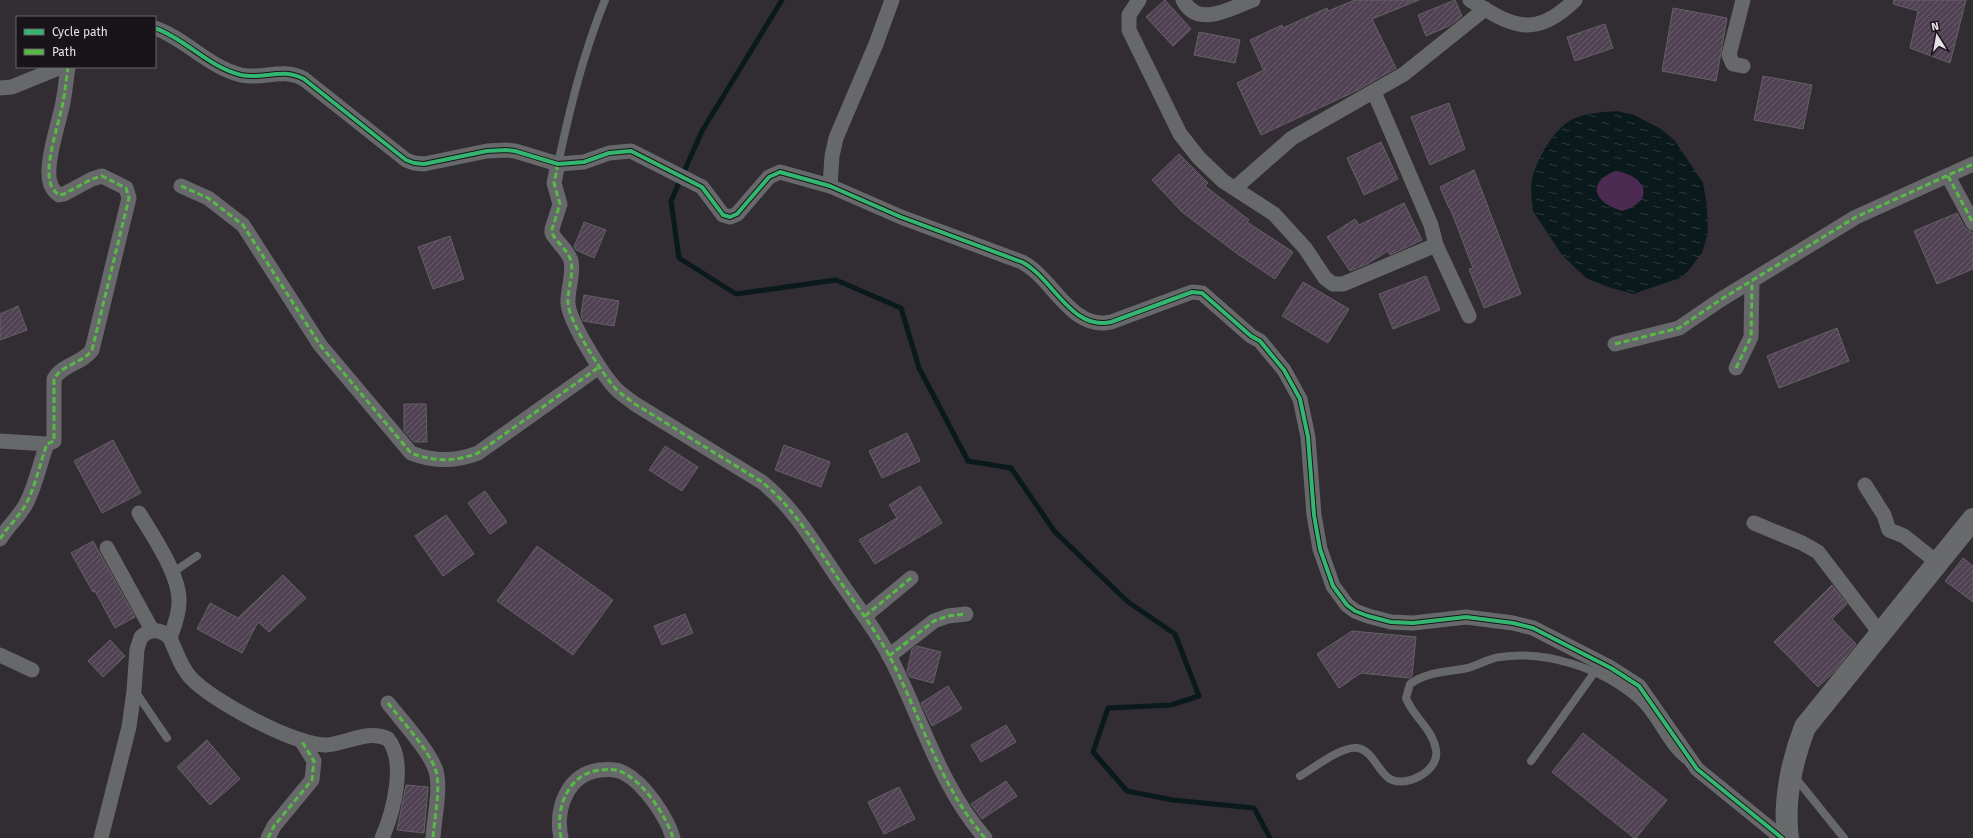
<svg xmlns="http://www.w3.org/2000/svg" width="1973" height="838" font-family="'Fira Sans',sans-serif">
<defs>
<pattern id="water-ripples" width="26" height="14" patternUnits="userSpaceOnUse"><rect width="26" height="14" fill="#0a1a1c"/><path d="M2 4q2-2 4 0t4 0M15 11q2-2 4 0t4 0" fill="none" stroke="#2e3b3d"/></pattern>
<pattern id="building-hatch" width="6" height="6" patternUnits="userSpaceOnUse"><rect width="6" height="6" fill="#514253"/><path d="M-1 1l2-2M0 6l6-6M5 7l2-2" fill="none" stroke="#6a5d6c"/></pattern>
</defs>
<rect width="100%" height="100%" fill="#322c33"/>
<path fill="#4c2a51" d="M1616,171C1648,176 1656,201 1622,211C1614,208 1605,205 1600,198C1590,185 1605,174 1616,171Z"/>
<path fill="url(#water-ripples)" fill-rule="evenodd" d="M1617,111L1634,115L1661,129L1675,141L1703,183L1707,205L1708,233L1702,253L1688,271L1680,278L1633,294L1608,287L1586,278L1562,255L1533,211C1532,202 1530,189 1532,180C1536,160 1555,126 1575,118C1588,113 1603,112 1617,111ZM1616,171C1647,176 1656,201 1622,211C1614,208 1605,205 1600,198C1590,185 1605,174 1616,171Z"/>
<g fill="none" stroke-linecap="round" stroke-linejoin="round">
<polyline stroke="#0a1a1c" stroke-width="5" points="782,0 702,131 671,201 679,258 736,294 836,280 901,308 919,368 968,461 1011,468 1055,532 1128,602 1175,634 1199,696 1171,705 1108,708 1093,752 1127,791 1173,800 1254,808 1270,838"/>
</g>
<g fill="url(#building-hatch)" stroke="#656066">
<polygon points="1165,0 1191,29 1173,46 1146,17"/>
<polygon points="1355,0 1419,0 1372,19 1396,68 1356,91 1261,135 1237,83 1266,69 1263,69 1250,40 1282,25 1283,28 1327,8 1328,11"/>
<polygon points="1455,0 1462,16 1449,26 1426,36 1418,15"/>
<polygon points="1894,0 1966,0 1950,63 1910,48 1918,11 1893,4"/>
<polygon points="1673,8 1727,18 1716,81 1662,71"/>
<polygon points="1605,24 1613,48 1575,61 1567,37"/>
<polygon points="1199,32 1240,40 1235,63 1194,55"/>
<polygon points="1763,76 1812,85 1803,129 1754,120"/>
<polygon points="1449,103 1465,149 1430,165 1411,117"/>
<polygon points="1381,142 1398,179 1364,195 1347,158"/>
<polygon points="1179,154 1208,183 1205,186 1249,220 1247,222 1293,252 1275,279 1239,255 1182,212 1152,180"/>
<polygon points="1474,170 1521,294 1484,308 1469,269 1473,268 1450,208 1449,208 1440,187"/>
<polygon points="1404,203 1422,240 1390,255 1388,251 1367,264 1350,271 1327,237 1355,219 1359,225"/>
<polygon points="1957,213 1965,228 1973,233 1973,269 1937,284 1914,231"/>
<polygon points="584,222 606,230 594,258 576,250 574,247"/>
<polygon points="450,236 464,279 433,289 418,247"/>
<polygon points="1426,276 1440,310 1393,329 1379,294"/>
<polygon points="1303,282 1349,309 1328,343 1282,316"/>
<polygon points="584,295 619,301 614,326 583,321 581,315"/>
<polygon points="18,306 27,330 0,340 0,314"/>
<polygon points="1837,328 1849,361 1779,388 1767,356"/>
<polygon points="404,404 426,404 427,442 414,442 404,431"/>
<polygon points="907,433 920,461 882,478 869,451"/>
<polygon points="113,440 141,493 102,513 74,461"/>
<polygon points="784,445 830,462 821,487 775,470"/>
<polygon points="665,446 698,467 682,491 649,470"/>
<polygon points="920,486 942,523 875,564 859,540 897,518 889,505"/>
<polygon points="485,491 507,522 490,534 468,503"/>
<polygon points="446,515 474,554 443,576 415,536"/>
<polygon points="93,541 135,617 115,628 95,591 93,592 71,553"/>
<polygon points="537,546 613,600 573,655 497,601"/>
<polygon points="1963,558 1973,566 1973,602 1945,581"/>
<polygon points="283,575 306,598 269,632 258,622 242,653 197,629 210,603 238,618"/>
<polygon points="1832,585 1847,604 1832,619 1856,644 1834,672 1818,687 1774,642"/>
<polygon points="685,614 693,633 662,645 654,626"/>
<polygon points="1352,631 1416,637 1412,676 1410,678 1361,673 1339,688 1317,654"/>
<polygon points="110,640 125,656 103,677 88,661"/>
<polygon points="917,646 941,652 933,683 910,677 907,671 912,649"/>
<polygon points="948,686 962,709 932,726 921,703"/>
<polygon points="1006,725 1016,742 981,762 971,745"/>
<polygon points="1583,733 1667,800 1636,838 1634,838 1552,772"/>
<polygon points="207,740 240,779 210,805 177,767"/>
<polygon points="1006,781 1017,796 982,819 971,804"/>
<polygon points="406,785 428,787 424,833 397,830"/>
<polygon points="899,787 915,819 884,834 868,802"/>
</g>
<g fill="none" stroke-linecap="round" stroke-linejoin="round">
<g stroke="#666869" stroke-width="8">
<path d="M558,164C570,108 583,54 605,0"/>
<polyline points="172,573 197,556"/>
<polyline points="135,691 167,738"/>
<polyline points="1531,761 1594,673"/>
<path d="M1300,776C1314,768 1341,746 1357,748C1373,750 1377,771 1390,779C1406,788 1440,771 1436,750C1433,729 1413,717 1406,698L1410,684C1428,671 1448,672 1468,668C1479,665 1489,658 1500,657C1546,650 1601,668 1637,699C1657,716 1664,743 1685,760"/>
<polyline points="1794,776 1844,838"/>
</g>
<g stroke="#666869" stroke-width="15">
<polyline points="1139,0 1129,15 1129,30 1180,134 1199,158 1223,181 1274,214 1305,248 1325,278 1333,284 1343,284 1436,245 1431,225 1374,92"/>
<path d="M1183,0C1198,29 1231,8 1253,0"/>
<path d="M1470,0C1513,27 1534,39 1575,0"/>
<polyline points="1743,0 1729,55 1733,64 1743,66"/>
<path d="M155,28C186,39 208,67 241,75C264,80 281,67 304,79L406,160L414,163L424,164L487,151L506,150L515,151L558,164L584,162L609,153L631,151L702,187L723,215L730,217L737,214L769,177L780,172L830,186L901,217L1022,262C1053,278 1071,331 1111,322L1192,292L1202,293L1251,336L1260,341L1284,370L1300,399L1308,437L1314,515L1320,549L1333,586L1347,605L1355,611L1368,616L1391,622L1413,623L1466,617L1513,623L1533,628L1611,668L1639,686L1697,769L1782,838"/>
<polyline points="0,88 12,87 61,67"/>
<path d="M558,164L554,183L560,204L552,229V233C557,243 568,250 571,261C574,275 567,290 568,304C570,323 602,374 616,389C622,395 629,399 635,404L762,482C797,510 819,552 844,587C862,613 881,638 895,667C923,724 942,789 985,838"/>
<polyline points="1948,176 1973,223"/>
<path d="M181,186L208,198L243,225L320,345L411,453C434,462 455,462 478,453L599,367"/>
<polyline points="830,186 832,156 836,138 876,44 892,0"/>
<polyline points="1235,188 1292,138 1404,74 1485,9"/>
<polyline points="1436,245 1469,316"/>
<polyline points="1615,344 1679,328 1720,300 1856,217 1973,164"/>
<polyline points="1736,368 1751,337 1752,281"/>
<path d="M0,441L47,444L54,441V379C61,365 83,363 92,350L129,198L126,188L102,176L92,179L64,194L59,195C55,192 51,187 50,182C45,165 58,125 62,107C65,94 66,80 68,67"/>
<polyline points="1865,485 1884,515 1889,530 1904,536 1938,563"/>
<path d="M139,513C153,536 180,575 179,602C179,615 174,627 170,638"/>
<polyline points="1754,523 1802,543 1818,552 1880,633"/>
<path d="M0,539C8,526 20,516 27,502C36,484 40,463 47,444"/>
<polyline points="107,548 152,630"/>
<polyline points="865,616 911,578"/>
<polyline points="0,655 32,670"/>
<polyline points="889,656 934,621 948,616 966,614"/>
<path d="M388,703C401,720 430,751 436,771C441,789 434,819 433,838"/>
<path d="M101,838L129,727L134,691L137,649L141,637C151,628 161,629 170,638C176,651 181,668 191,678C212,701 296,746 326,745C346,744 368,729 388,739C407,762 393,813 382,838"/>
<polyline points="268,838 274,826 312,780 314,761 301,740"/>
<path d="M561,838C555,809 567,774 600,770C608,769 617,769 624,773C644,783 667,817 673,838"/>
</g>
<path stroke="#686a6c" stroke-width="22" d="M1788,838C1783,802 1792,760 1805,727L1973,519"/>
<g stroke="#58b947" stroke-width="3" stroke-dasharray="6 3" stroke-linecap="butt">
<path d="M558,164L554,183L560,204L552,229V233C557,243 568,250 571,261C574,275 567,290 568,304C570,323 602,374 616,389C622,395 629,399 635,404L762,482C797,510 819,552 844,587C862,613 881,638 895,667C923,724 942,789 985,838"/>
<polyline points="1948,176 1973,223"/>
<path d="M181,186L208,198L243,225L320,345L411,453C434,462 455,462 478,453L599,367"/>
<polyline points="1615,344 1679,328 1720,300 1856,217 1973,164"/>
<polyline points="1736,368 1751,337 1752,281"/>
<path d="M0,539C8,526 20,516 27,502C36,484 40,463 47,444L54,441V379C61,365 83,363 92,350L129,198L126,188L102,176L92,179L64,194L59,195C55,192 51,187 50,182C45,165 58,125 62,107C65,94 66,80 68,67"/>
<polyline points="865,616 911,578"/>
<polyline points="889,656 934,621 948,616 966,614"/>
<path d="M388,703C401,720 430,751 436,771C441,789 434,819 433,838"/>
<polyline points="268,838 274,826 312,780 314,761 301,740"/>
<path d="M561,838C555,809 567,774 600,770C608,769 617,769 624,773C644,783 667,817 673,838"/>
</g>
<defs>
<path id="cycleway" d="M155,28C186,39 208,67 241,75C264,80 281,67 304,79L406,160L414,163L424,164L487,151L506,150L515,151L558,164L584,162L609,153L631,151L702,187L723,215L730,217L737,214L769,177L780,172L830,186L901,217L1022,262C1053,278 1071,331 1111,322L1192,292L1202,293L1251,336L1260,341L1284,370L1300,399L1308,437L1314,515L1320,549L1333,586L1347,605L1355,611L1368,616L1391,622L1413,623L1466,617L1513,623L1533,628L1611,668L1639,686L1697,769L1782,838"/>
</defs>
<use href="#cycleway" stroke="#191419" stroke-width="6"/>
<use href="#cycleway" stroke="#33b770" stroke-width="4"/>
</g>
<rect x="16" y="16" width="140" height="52" fill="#191419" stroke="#6b656b"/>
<rect x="24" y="29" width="20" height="6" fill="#33b770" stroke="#6b656b"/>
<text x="52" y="36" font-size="12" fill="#e6dfe7">Cycle path</text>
<rect x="24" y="49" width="20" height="6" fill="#58b947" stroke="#6b656b"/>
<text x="52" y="56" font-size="12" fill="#e6dfe7">Path</text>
<g transform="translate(1937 36) rotate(349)" stroke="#191419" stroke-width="3" paint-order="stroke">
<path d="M0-3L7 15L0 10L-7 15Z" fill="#e6dfe7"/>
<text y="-6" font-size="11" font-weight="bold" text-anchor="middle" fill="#e6dfe7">N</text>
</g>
</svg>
